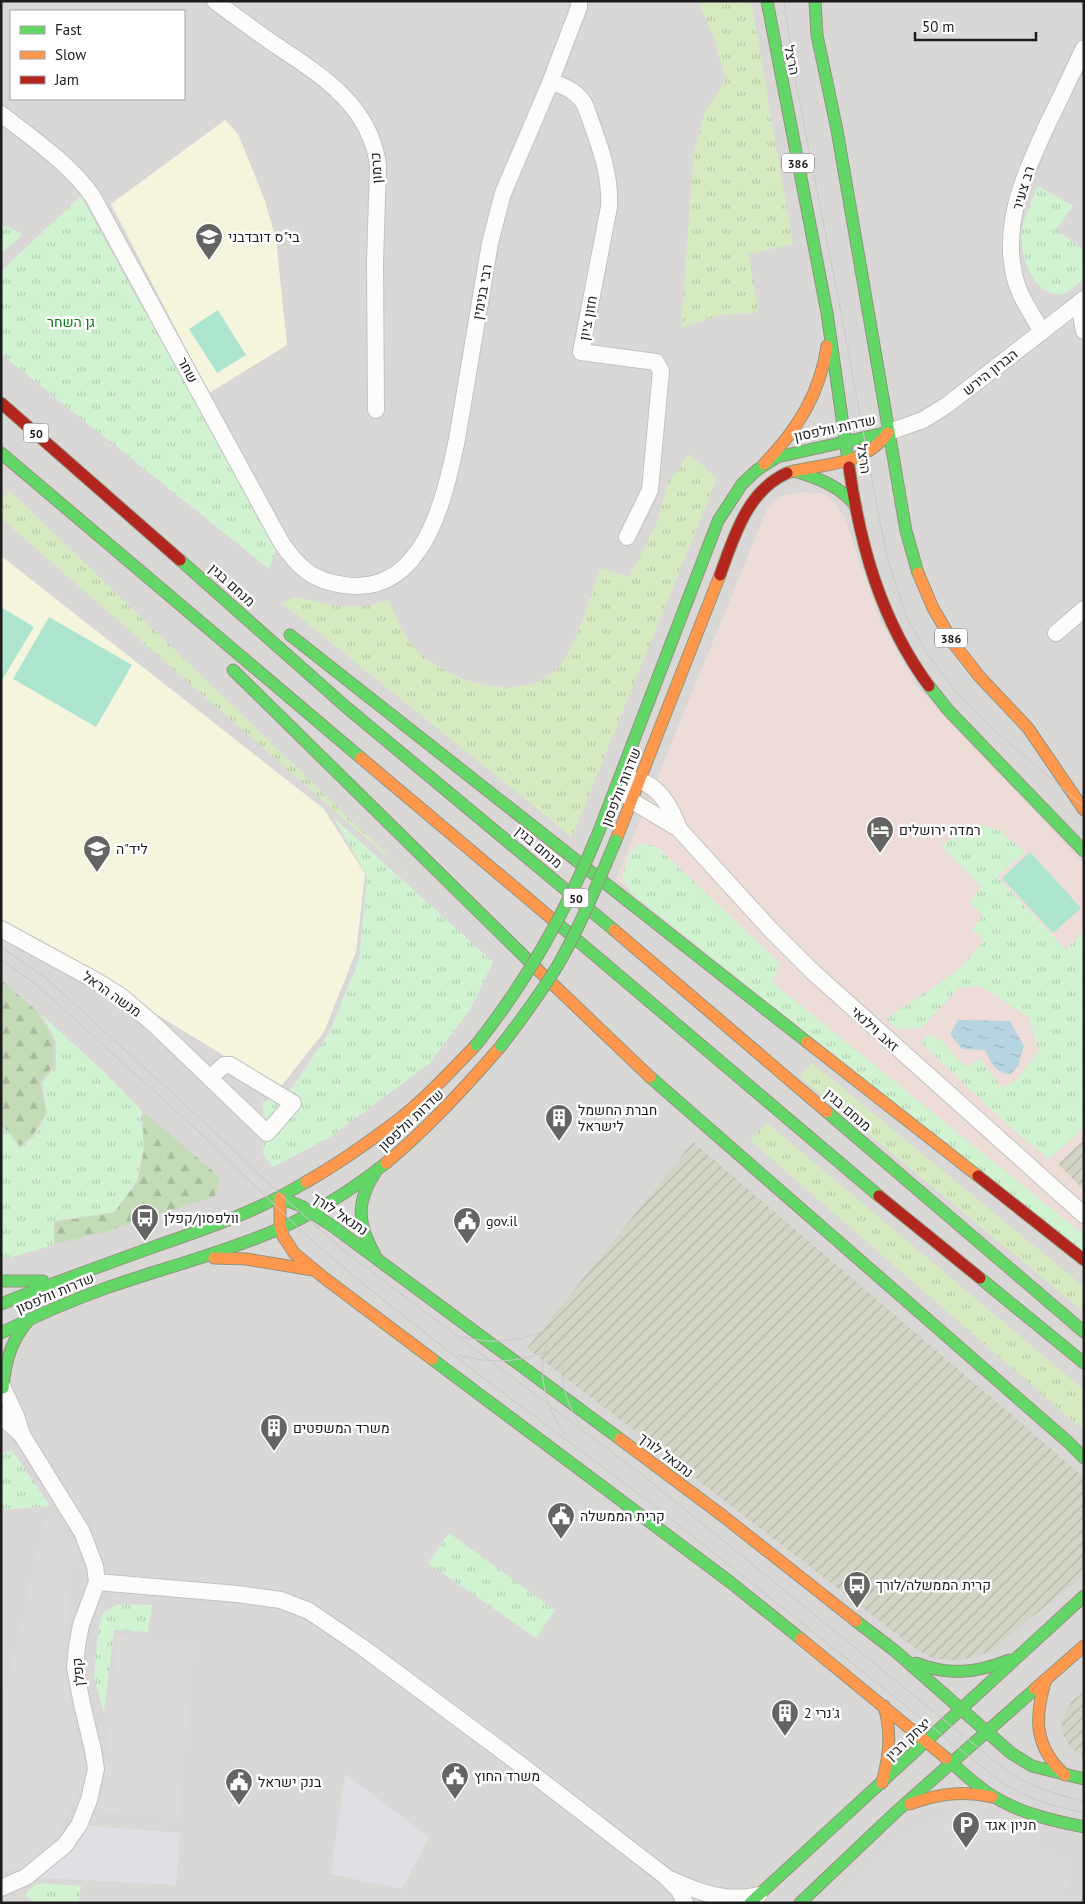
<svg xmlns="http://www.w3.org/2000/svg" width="1085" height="1904" font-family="'PT Sans',Heebo,sans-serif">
<defs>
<pattern id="construction-furrows" width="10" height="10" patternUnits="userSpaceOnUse" patternTransform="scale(1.25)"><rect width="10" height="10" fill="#d4d4c6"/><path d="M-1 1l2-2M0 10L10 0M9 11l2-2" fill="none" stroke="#b5b5aa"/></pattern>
<pattern id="grass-tufts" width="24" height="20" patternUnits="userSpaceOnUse" patternTransform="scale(1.25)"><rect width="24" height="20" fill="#d6eac1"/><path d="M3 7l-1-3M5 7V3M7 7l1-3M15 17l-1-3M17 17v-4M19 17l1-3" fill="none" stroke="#b7c8a5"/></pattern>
<pattern id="forest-firs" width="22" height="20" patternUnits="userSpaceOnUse" patternTransform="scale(1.25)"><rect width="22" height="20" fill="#c4dbb8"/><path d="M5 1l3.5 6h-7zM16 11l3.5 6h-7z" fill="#a8bb9e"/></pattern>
<pattern id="park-tufts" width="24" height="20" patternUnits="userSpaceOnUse" patternTransform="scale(1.25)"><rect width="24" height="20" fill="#d1f3d2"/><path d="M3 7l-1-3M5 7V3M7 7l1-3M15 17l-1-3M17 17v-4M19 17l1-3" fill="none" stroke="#b3d0b4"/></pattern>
<pattern id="water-ripples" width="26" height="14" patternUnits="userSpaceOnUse" patternTransform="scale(1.25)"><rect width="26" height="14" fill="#b6d5e0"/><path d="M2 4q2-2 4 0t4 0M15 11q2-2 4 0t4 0" fill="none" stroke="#9cb6c0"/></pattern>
</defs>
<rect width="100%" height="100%" fill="#ebe9e4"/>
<path fill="#dad8d6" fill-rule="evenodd" d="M1,1H1084V1903H1ZM11,11H184V99H11Z"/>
<polygon fill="#eedcd8" points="803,492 825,494 835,503 845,519 880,620 917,687 1084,864 1084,1246 616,879 768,507 784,495"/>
<g fill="#f5f5de">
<polygon points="225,120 238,134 264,198 276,239 287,345 209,393 111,204"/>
<polygon points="1,556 324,809 365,874 356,952 324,1032 279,1089 26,935 1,924"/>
</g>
<g fill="url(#construction-furrows)">
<polygon points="1084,1140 1084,1190 1058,1164"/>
<polygon points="693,1142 1084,1477 1084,1575 989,1652 958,1661 932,1658 916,1649 527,1348"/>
<polygon points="1084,1692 1084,1758 1071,1748 1063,1734 1061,1721 1072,1701"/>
</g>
<g fill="url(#grass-tufts)">
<polygon points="698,1 751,1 793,244 748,254 759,312 720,315 681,328 694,151 705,112 726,80 713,36"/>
<path d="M689,454L717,478L572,837L282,603L294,597L337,606H368L388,600C395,613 402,633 411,644C440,678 509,703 548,676C552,673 558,670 560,666C578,643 590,596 601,568L629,577L657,523L668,483Z"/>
<polygon points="10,491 408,875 1,518 1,500"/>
<polygon points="812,1063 1084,1287 1084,1312 800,1077"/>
<polygon points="767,1123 1084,1390 1084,1428 1075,1423 750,1140"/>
</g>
<g fill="url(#forest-firs)">
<polygon points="1,980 37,1011 54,1041 54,1065 40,1082 46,1113 33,1135 20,1146 9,1131 1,1126"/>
<polygon points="143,1112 213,1171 220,1180 215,1196 105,1232 54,1244 55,1222 114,1213 138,1181 144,1150"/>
</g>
<g fill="url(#park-tufts)">
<path d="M1038,186L1073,206L1056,230L1084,250V279C1078,283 1069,293 1062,294C1033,299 1018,251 1022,229C1025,214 1032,200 1038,186Z"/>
<polygon points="81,196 140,304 283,529 269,569 1,354 1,271"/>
<polygon points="1,224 23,234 1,254"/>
<polygon points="333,817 493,962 470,1010 429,1064 327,1139 273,1167 263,1154 265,1128 262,1103 292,1088 330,1031 359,959 367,876"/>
<polygon points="976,823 1000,831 1025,852 997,877 1066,950 1082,933 1084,935 1084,1128 1049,1159 1010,1127 921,1043 928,1034 942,1041 965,1067 980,1059 1002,1088 1016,1080 1039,1051 1029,1017 980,986 959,988 921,1028 897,1029 886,1019 956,972 984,941 972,929 983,915 970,903 981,887 941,846"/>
<polygon points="640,843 657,847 780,963 772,982 1084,1235 1084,1254 631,893 622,877 629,854"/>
<polygon points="42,1015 105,1073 142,1111 143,1150 137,1181 114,1212 54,1221 54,1245 1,1260 1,1127 8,1131 20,1148 34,1137 47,1113 42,1083 56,1066 56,1041"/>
<polygon points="12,1450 50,1506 3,1510 1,1509 1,1454"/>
<polygon points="449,1533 555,1610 536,1638 428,1563"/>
<polygon points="118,1604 152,1605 148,1632 114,1630 104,1713 94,1678 98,1631 103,1613"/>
<polygon points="37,1883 81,1886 79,1903 36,1903 24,1895"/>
</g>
<g fill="#aee5cf">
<polygon points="218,310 246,355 217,373 189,329"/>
<polygon points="1,607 34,627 2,680 1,680"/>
<polygon points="49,617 132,665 96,727 13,679"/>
<polygon points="1030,852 1081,908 1053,933 1002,878"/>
</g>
<g fill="#dbdad8">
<polygon points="55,1516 74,1557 64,1644 65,1672 81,1755 78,1789 61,1831 26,1863 1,1874 1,1715 44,1520"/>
<polygon points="118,1636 195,1643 178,1819 101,1811"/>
<polygon points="966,1811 977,1815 1073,1865 1061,1903 831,1903 909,1832 952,1812"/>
</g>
<g fill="#dfdfe4">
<polygon points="345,1774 429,1837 402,1889 331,1874"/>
<polygon points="79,1825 180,1833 176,1885 26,1877"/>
</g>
<path fill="url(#water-ripples)" d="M958,1020L1010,1021L1024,1046L1018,1066L1011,1074C995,1074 991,1062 985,1050L962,1049L950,1034Z"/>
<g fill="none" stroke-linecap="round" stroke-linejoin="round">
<defs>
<g id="street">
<path d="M215,1C235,16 254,30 274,44C321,75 370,105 378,165L375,263L376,410"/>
<path d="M551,81C565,87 577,91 585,105C597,139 611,171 609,207L581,352L656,362L661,371L650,490L627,537"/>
<path d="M1,114C32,138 71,165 93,197L281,542C298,567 312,581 344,585C424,597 445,497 457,439L490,243L503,193L548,88L579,7V1"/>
<polyline points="1079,303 1084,331"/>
<path d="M1042,332C1032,314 1018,295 1014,274C1002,220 1027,168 1049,121C1061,97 1072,73 1084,48"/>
<polyline points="889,432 923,420 947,405 1084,299"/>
<polyline points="1056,633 1084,609"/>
<path d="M632,780C656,780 672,808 679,829"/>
<polyline points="626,792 632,801 679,829 770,929 813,972 1084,1215"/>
<polyline points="1,929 100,983 122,997 156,1026 267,1133 293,1103 230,1065 224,1065 210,1078"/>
<polyline points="1,1384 16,1416 22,1435 82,1532 95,1566 97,1582 81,1625 77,1646 75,1667 82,1704 93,1750 96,1769 89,1800 79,1825 65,1845 26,1877 1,1888"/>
<polyline points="1,1416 22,1435"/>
<polyline points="97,1582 237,1594 281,1600 309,1611 362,1647 521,1765 665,1876 679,1890 685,1903"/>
<path d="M672,1880C701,1893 728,1903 759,1895"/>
</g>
<g id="fast">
<polyline points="767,1 827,313 849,467"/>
<polyline points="815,1 817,35 837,130 906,531 918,573"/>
<polyline points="1,453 361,758"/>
<path d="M794,471C818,478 840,486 856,506"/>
<polyline points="180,560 346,707 614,930"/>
<polyline points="290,635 807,1042"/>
<polyline points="233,670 538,970"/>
<polyline points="929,686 949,711 1084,851"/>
<polyline points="599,831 718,521 742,484 757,470 777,457 889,432"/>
<polyline points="551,918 879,1196"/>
<polyline points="650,1077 1068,1442 1084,1458"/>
<polyline points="827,1112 1084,1332"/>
<path d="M375,1173C355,1203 358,1225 375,1255"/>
<polyline points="280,1198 301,1206 331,1225 620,1439"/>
<polyline points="980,1278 1084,1363"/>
<polyline points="1,1281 43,1281"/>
<path d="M1,1304C53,1283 106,1264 159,1245C211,1227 258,1211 306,1182"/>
<path d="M1,1333C35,1316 70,1301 106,1288C164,1268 223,1253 279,1229C317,1212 353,1189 386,1163"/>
<polyline points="432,1359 730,1582 801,1639"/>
<path d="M3,1388C5,1362 11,1341 28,1321"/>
<polyline points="856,1621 895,1651 1011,1753 1032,1766 1084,1779"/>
<path d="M916,1663C948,1676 977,1673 1009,1660"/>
<path d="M946,1758C959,1769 971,1781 985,1791C1015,1812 1049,1820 1084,1827"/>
<polyline points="750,1903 1084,1596"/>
<polyline points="800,1903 897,1811 1035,1689"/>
</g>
<g id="slow">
<path d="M764,464C797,430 820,394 827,346"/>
<path d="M787,473C826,462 861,468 888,433"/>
<polyline points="918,573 933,608 954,644 979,676 1028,728 1084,810"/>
<polyline points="361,758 551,918"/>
<polyline points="616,840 720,575"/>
<polyline points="614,930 827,1112"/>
<polyline points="538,970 650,1077"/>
<polyline points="807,1042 978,1176"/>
<path d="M386,1163C428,1128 465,1088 501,1046"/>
<path d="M306,1182C338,1164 369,1142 398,1120C426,1098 451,1071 476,1045"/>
<polyline points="280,1198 280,1225 283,1236 294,1253 323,1277 432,1359"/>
<polyline points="214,1258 246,1259 313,1270"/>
<polyline points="620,1439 723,1516 856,1621"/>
<polyline points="801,1639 946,1758"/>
<path d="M1046,1679C1034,1717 1034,1747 1065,1775"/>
<polyline points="1035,1689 1084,1646"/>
<path d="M882,1783C889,1757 892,1733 884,1706"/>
<path d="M910,1804C938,1794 963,1790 992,1797"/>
</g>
<g id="jam">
<polyline points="1,403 180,560"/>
<path d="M849,467C860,545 881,621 929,686"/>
<path d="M720,575C734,537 747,491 787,473"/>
<polyline points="978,1176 1084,1260"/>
<polyline points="879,1196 980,1278"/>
</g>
</defs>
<use href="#street" stroke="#c3c2c0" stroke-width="18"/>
<use href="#fast" stroke="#92947c" stroke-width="13"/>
<use href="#slow" stroke="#92947c" stroke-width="13"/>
<use href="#jam" stroke="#92947c" stroke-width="13"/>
<use href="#street" stroke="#fcfcfb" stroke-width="16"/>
<use href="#fast" stroke="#63d668" stroke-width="11"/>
<use href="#slow" stroke="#ff974d" stroke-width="11"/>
<use href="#jam" stroke="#b3261e" stroke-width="11"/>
<g stroke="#c9c9c8" stroke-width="1">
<polyline points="784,1 795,78 844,328 880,523 889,564 906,616 927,653 957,693 999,734 1084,807"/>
<path d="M1,947L47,979L204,1122L283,1197L347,1253L646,1478L1007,1771C1030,1787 1057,1795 1084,1801"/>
<path d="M1,959L39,987L197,1130L308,1237L362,1283L479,1375L651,1503L1000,1781C1025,1799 1054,1806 1084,1813"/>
<path d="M551,1333C534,1367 544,1406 566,1436"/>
<path d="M460,1336C489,1345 525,1342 552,1327"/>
<path d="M458,1355C488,1364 526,1363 554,1348"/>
<path d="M563,1361C560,1386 568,1407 582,1427"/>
</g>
<defs>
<g id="fast-bridge">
<path d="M476,1045C529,978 567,910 599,831"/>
<path d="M501,1046C521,1020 541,993 558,965C581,925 598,882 616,840"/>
</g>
</defs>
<use href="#fast-bridge" stroke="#92947c" stroke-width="13" stroke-linecap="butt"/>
<use href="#fast-bridge" stroke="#63d668" stroke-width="11"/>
</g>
<defs>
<symbol id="school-pin" viewBox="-11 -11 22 30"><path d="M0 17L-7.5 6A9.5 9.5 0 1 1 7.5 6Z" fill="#646462" stroke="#fff"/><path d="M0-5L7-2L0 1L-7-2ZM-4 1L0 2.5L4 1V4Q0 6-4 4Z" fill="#fff"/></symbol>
<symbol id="hotel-pin" viewBox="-11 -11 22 30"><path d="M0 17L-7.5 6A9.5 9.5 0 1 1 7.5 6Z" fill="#646462" stroke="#fff"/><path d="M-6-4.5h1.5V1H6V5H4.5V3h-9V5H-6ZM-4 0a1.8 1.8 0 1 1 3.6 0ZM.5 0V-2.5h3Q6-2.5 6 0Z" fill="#fff"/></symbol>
<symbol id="building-pin" viewBox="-11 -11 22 30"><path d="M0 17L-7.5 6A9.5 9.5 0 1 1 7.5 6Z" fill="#646462" stroke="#fff"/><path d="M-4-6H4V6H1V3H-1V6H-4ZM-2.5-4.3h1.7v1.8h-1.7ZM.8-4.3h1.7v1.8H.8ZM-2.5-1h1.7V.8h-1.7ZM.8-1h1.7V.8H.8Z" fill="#fff"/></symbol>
<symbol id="bus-pin" viewBox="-11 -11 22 30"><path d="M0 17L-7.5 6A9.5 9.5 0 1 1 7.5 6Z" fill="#646462" stroke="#fff"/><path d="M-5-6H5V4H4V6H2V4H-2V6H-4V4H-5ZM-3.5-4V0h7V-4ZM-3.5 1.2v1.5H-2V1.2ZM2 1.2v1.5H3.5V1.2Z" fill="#fff"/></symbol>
<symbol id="civic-pin" viewBox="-11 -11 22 30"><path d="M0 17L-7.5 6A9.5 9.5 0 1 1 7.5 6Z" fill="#646462" stroke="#fff"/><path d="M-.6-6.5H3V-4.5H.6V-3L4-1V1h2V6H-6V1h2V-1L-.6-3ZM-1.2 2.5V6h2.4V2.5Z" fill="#fff"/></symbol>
<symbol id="parking-pin" viewBox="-11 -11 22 30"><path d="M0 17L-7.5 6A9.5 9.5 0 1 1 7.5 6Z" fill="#646462" stroke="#fff"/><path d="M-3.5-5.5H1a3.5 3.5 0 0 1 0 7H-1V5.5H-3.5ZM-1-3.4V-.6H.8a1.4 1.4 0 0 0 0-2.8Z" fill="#fff"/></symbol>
</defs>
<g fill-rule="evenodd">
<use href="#school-pin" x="193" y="221" width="32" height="43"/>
<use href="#hotel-pin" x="864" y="814" width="32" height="43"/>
<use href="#school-pin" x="81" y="833" width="32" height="43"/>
<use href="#building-pin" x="543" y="1102" width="32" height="43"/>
<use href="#bus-pin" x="129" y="1202" width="32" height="43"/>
<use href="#civic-pin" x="451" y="1205" width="32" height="43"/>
<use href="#building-pin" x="258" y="1412" width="32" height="43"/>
<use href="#civic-pin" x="545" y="1500" width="32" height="43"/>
<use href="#bus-pin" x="841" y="1569" width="32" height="43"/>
<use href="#building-pin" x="769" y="1697" width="32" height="43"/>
<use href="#civic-pin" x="439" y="1760" width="32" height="43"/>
<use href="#civic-pin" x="223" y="1766" width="32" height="43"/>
<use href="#parking-pin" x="950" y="1809" width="32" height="43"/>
</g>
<g text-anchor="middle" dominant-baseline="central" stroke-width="5" stroke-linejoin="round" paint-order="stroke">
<g fill="#fff" stroke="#606060" stroke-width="1">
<rect x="782" y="153.5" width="32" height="19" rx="4"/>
<rect x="23.5" y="423.5" width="25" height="19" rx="4"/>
<rect x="935" y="628.5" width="32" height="19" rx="4"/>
<rect x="563.5" y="888.5" width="25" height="19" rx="4"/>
</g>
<g font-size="12" font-weight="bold" fill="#1c1c1c">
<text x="798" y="163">386</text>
<text x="36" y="433">50</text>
<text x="951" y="638">386</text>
<text x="576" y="898">50</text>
</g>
<g font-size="14" fill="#1c1c1c" stroke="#fff">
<text transform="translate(792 60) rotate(78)">הרצל</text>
<text transform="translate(376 168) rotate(-94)">כרמון</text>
<text transform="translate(1023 188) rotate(-73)">רב צעיר</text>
<text transform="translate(482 292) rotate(-80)">רבי בנימין</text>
<text transform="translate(588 318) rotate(-79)">חזון ציון</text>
<text transform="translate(188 370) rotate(62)">שחר</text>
<text transform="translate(990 372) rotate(-38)">הברון הירש</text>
<text transform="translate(835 428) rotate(-12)">שדרות וולפסון</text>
<text transform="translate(864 459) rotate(82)">הרצל</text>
<text transform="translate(232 585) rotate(42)">מנחם בגין</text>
<text transform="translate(621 787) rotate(-68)">שדרות וולפסון</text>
<text transform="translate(539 847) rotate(40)">מנחם בגין</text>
<text transform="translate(112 994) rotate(35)">מנשה הראל</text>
<text transform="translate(875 1029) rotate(42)">זאב וילנאי</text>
<text transform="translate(848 1110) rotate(41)">מנחם בגין</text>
<text transform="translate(411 1120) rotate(-43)">שדרות וולפסון</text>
<text transform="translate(340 1214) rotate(34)">נתנאל לורך</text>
<text transform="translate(55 1293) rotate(-23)">שדרות וולפסון</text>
<text transform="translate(666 1455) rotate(37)">נתנאל לורך</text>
<text transform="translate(78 1672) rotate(-95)">קפלן</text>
<text transform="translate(908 1739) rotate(-43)">יצחק רבין</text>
</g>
<g font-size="14" fill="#1c1c1c" stroke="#fff" text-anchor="start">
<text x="228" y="237">בי"ס דובדבני</text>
<text x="899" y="830">רמדה ירושלים</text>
<text x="116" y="849">ליד"ה</text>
<text x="578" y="1110">חברת החשמל<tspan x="578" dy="16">לישראל</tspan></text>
<text x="164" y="1218">וולפסון/קפלן</text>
<text x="486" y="1221">gov.il</text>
<text x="293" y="1428">משרד המשפטים</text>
<text x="580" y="1516">קרית הממשלה</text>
<text x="876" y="1585">קרית הממשלה/לורך</text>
<text x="804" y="1713">ג'נרי 2</text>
<text x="474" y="1776">משרד החוץ</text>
<text x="258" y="1782">בנק ישראל</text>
<text x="985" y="1825">חניון אגד</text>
</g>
<g font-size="14" fill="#077d15" stroke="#fff">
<text x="71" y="322">גן השחר</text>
</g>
</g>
<rect width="1085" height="1904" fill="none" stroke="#1c1c1c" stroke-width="5"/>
<rect x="10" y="10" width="175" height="90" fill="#ffffff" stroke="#a4a4a4"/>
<rect x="20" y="26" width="25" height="8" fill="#63d668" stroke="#a4a4a4"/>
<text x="55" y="35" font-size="15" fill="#1c1c1c">Fast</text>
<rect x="20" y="51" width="25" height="8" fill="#ff974d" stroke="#a4a4a4"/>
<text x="55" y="60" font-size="15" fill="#1c1c1c">Slow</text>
<rect x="20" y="76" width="25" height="8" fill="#b3261e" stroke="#a4a4a4"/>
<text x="55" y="85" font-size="15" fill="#1c1c1c">Jam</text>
<path d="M915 32v8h121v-8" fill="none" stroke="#1c1c1c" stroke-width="2.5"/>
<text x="922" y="32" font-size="15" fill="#1c1c1c" stroke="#ffffff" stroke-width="4" paint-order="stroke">50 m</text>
</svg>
